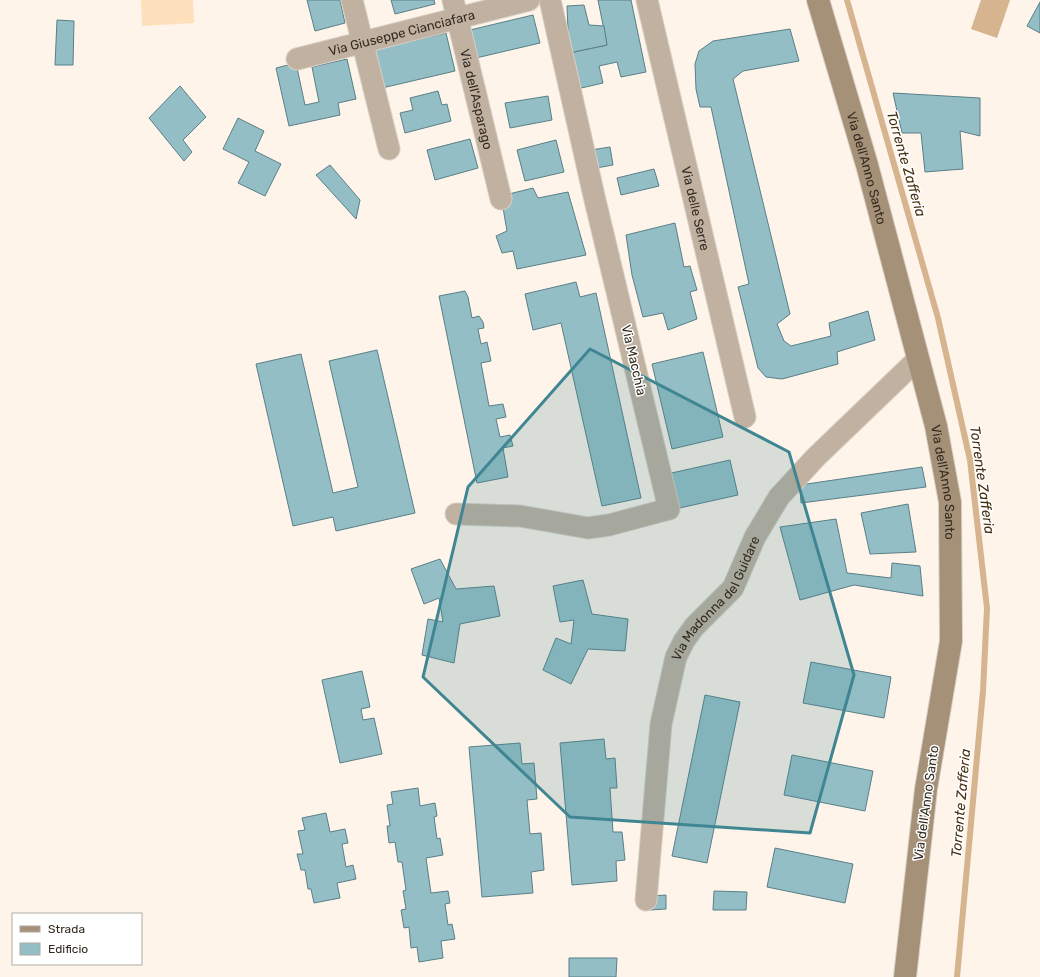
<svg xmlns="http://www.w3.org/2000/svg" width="1040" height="977" font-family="Rubik,sans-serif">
<rect width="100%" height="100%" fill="#fef4e9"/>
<polygon fill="#ffe0bc" points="141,0 193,0 194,23 142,26"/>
<polygon fill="#d5b48f" points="981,0 1010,0 997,38 971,29"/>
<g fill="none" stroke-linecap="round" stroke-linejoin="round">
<polyline stroke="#d5b48f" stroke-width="6" points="847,0 938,318 970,460 987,608 983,691 957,977"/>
</g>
<g fill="#94bec6" stroke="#587f87">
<polygon points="307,0 340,0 345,23 315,31"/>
<polygon points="391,0 434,0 435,4 395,14"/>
<polygon points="598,0 631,0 646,72 621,77 617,62 599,66 603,83 577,89 569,53 607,45"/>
<polygon points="1040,2 1040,33 1027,26"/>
<polygon points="584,5 589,25 604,26 607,45 569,53 567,6"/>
<polygon points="533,15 540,43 476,58 470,30"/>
<polygon points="57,20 74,21 73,65 55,65"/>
<polygon points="790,29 799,61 743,71 733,79 790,314 777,324 784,341 791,346 831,336 829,323 868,311 875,340 837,352 838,364 782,379 766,377 758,368 738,287 749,284 711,107 700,107 696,89 695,64 699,51 713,41"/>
<polygon points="446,33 455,71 382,88 373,50"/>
<polygon points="347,59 356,99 338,103 340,115 289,126 276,68 296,63 305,105 319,102 312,67"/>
<polygon points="180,86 206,117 183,140 192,152 184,161 149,118"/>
<polygon points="438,91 442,105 447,104 451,121 405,133 400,113 413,110 410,98"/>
<polygon points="893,93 980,98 980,136 960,131 963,169 925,172 921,133 902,133"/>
<polygon points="548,96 552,120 510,128 505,103"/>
<polygon points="238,118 264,131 255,151 281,164 265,196 238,183 249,162 223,149"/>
<polygon points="470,139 478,168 435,180 427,150"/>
<polygon points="556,140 564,172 525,181 517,150"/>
<polygon points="610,147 613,165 596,168 591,150"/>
<polygon points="330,165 360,200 356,219 316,175"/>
<polygon points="654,169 659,186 621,195 617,178"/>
<polygon points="533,188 538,198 568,192 586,255 517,269 513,251 502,253 496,236 507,231 501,196"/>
<polygon points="675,223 684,267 690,266 697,290 690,292 697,319 668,330 663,313 643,317 632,275 626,235"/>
<polygon points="576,282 580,297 596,293 641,498 602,506 561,323 533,330 525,294"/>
<polygon points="465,291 468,297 472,318 479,316 483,322 484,328 478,329 481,344 487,342 491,361 481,363 489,406 503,404 506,417 496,419 500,437 510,435 513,446 503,448 508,477 477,483 439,296"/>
<polygon points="377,350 415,513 336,531 333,517 293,526 256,364 301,354 333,493 358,487 329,361"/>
<polygon points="703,352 723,437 672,449 652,364"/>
<polygon points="730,460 738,495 675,509 667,474"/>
<polygon points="922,467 926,487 801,503 800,485"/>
<polygon points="908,504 916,552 870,554 861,513"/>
<polygon points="836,519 847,573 891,578 892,563 920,566 923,596 854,585 800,600 780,527"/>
<polygon points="440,559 456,589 494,586 500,616 460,624 454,663 422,655 428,619 443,622 439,598 424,604 411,569"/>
<polygon points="583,580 592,614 628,619 625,651 588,649 571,684 543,670 556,638 571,644 574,620 560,622 553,586"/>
<polygon points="811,662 891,677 884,718 803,703"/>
<polygon points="362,671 370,707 361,709 363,720 374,718 382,754 340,763 322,680"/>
<polygon points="705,695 740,702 707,863 672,856"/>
<polygon points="604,739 606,759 615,758 617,788 610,788 613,832 622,832 625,860 616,861 617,881 572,885 560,743"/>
<polygon points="520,743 522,764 534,763 537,799 527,800 530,834 541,833 544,870 531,872 533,893 482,897 469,747"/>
<polygon points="792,755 873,771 865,811 784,795"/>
<polygon points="418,788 420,806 435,803 437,816 434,817 437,839 440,838 443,855 426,858 431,893 448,891 450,903 445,904 448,925 452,924 455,939 441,941 443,958 419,962 417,947 411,948 409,927 404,928 401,910 406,909 403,891 406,890 402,862 398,862 395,842 389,843 387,826 390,826 387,805 393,804 391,792"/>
<polygon points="326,813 330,832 345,829 348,843 342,844 346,867 353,865 356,879 337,883 340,898 314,903 311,889 308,889 305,870 301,870 297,854 303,854 298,831 305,830 302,818"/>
<polygon points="775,848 853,864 845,903 767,887"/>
<polygon points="714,891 747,892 746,910 713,910"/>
<polygon points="666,895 666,909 650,910 650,896"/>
<polygon points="569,958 617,958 616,977 569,977"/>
</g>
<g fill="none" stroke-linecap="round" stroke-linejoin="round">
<defs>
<g id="street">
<polyline points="352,0 389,149"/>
<path id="s1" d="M453,0L501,199"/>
<path id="s2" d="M647,0L745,417"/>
<path id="s3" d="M297,59L529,0"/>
<polyline points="456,514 520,516 588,528 609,525 669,509 594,196 550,0"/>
<path id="s4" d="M646,900L661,724L676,657L684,641L694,627L733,588L755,537L779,497L816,457L918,359"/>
</g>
<g id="secondary">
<path id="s5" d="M818,0L867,165L936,426L950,502L951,641L926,789L905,977"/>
</g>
</defs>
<use href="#street" stroke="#d9d0c5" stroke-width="23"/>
<use href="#secondary" stroke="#d9d0c5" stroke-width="24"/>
<use href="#street" stroke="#c0b1a1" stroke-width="21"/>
<use href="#secondary" stroke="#a59078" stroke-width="22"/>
</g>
<path fill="#408692" fill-opacity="0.2" stroke="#408692" stroke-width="3" stroke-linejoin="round" d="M590,349L789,452L854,675L810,833L570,817L423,677L468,487Z"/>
<g text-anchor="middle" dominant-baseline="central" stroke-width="3" stroke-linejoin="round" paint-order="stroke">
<g font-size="13" fill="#332a1f" stroke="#fff">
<text stroke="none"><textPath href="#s3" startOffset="108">Via Giuseppe Cianciafara</textPath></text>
<text stroke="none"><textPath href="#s1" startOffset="102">Via dell'Asparago</textPath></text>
<text stroke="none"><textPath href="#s5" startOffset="175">Via dell'Anno Santo</textPath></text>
<text stroke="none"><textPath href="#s2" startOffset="214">Via delle Serre</textPath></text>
<text transform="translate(634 360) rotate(77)">Via Macchia</text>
<text stroke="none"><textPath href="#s5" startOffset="499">Via dell'Anno Santo</textPath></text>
<text stroke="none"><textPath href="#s4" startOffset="317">Via Madonna del Guidare</textPath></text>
<text transform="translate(926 803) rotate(-82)">Via dell'Anno Santo</text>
</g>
<g font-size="14" font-style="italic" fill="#462f11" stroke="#fff">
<text transform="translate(906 164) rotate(74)">Torrente Zafferia</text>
<text transform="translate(982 480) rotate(82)">Torrente Zafferia</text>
<text transform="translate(961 803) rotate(-85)">Torrente Zafferia</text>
</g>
</g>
<rect x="12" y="913" width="130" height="52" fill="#ffffff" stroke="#adaaa5"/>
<rect x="20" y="926" width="20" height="6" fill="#a59078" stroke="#adaaa5"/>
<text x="48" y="933" font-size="12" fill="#332a1f">Strada</text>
<rect x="20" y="943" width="20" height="12" fill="#94bec6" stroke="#adaaa5"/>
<text x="48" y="953" font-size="12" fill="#332a1f">Edificio</text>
</svg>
